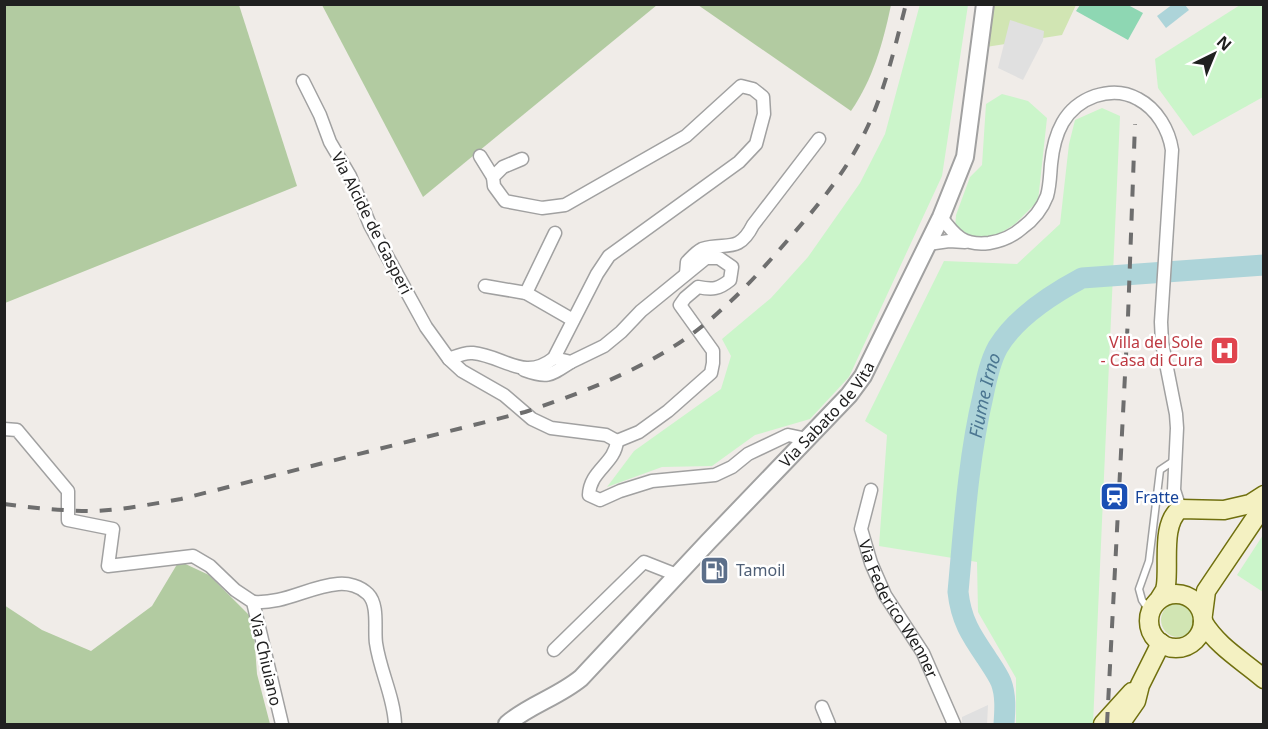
<svg xmlns="http://www.w3.org/2000/svg" width="1268" height="729" font-family="'Noto Sans',sans-serif">
<rect width="100%" height="100%" fill="#f0ece8"/>
<g fill="#d1e5b3">
<polygon points="993,5 1076,5 1062,35 986,47"/>
<circle cx="1178" cy="620" r="17"/>
</g>
<g fill="#b2cba1">
<polygon points="5,4 239,5 297,186 5,303"/>
<polygon points="322,5 657,5 423,197"/>
<path d="M698,5H891C883,43 873,79 851,111Z"/>
<polygon points="179,561 209,575 253,619 257,674 270,724 5,724 4,605 42,630 91,651 152,606"/>
</g>
<g fill="#cbf5ca">
<polygon points="920,4 968,5 942,176 849,377 810,419 755,435 712,466 662,467 607,487 634,451 721,389 731,356 722,339 771,298 808,257 860,183 885,134"/>
<polygon points="1240,5 1263,5 1263,97 1193,136 1158,88 1155,59"/>
<polygon points="1002,94 1028,101 1047,118 1038,201 1015,224 996,236 971,237 955,229 956,215 970,177 982,165 986,104"/>
<polygon points="1102,108 1120,116 1093,724 1016,724 1016,678 978,612 977,562 879,546 887,435 865,421 944,261 1017,264 1060,224 1069,144 1075,120"/>
<polygon points="1263,535 1263,592 1237,575"/>
</g>
<polygon fill="#8ed7b3" points="1128,5 1143,13 1128,40 1076,11 1080,5"/>
<g fill="#e0e0e0">
<polygon points="1010,20 1044,31 1043,41 1023,80 998,68"/>
<polygon points="988,705 987,724 962,724 962,717"/>
</g>
<polygon fill="#add4d9" points="1173,4 1185,5 1189,10 1166,28 1157,16"/>
<g fill="none" stroke-linecap="round" stroke-linejoin="round">
<path stroke="#add4d9" stroke-width="21" id="s1" d="M1004,724C1005,710 1006,695 1001,682C997,673 991,665 986,657C971,635 961,620 958,592C964,527 968,460 983,396C986,381 990,361 998,347C1016,317 1052,294 1082,278L1264,265"/>
<defs>
<polyline id="service" points="1150,612 1142,600 1139,589 1149,561 1160,470 1175,460"/>
<g id="minor">
<path d="M303,81L320,115L330,142L350,176L370,225L426,327L449,359L462,371L504,395L532,419L551,428L606,435L617,441C615,464 590,470 589,495L600,500L620,491L652,481L715,475L732,467L748,454L788,435L807,439"/>
<polyline points="480,156 493,177"/>
<path d="M941,217C955,236 964,246 989,243C1002,241 1013,236 1022,228C1033,220 1042,209 1047,196C1050,186 1050,175 1051,164C1054,134 1064,107 1095,96C1110,91 1124,91 1138,99C1157,109 1169,130 1172,150L1161,322L1162,343L1176,414L1177,428L1174,490L1180,509"/>
<polyline points="928,244 949,241 965,242"/>
<path d="M686,274L687,262C691,258 696,252 702,249C725,241 738,255 753,225L819,139"/>
<polyline points="485,286 526,293 573,320"/>
<polyline points="526,293 555,233"/>
<path d="M554,358L571,362L604,346L621,332L641,311L706,258H719L732,267L730,280C719,289 713,290 698,287L685,298L680,305L713,351V363L711,373L668,411L639,432L617,441"/>
<path d="M449,359C457,356 464,352 473,353C504,356 524,382 554,358L597,274L609,256L739,162L756,144L764,114L763,97L753,89L741,86L686,136L565,205L542,208L505,201L494,186L493,177L503,167L522,159"/>
<path d="M524,370C548,379 551,375 571,362"/>
<polyline points="4,429 17,430 68,491 68,520 113,529 108,566 193,556 210,566 235,590 253,602 282,724"/>
<path id="s2" d="M871,490L861,529L871,563L885,595L923,653L954,724"/>
<path d="M253,602C285,604 307,587 338,584C348,583 360,586 368,594C379,605 374,629 376,643C380,671 394,697 395,724"/>
<polyline points="554,650 644,562 677,575"/>
<polyline points="822,707 829,724"/>
</g>
<g id="tertiary">
<path id="s3" d="M507,724C529,705 558,697 581,678L708,542L849,395L863,376L941,217L965,157L985,4"/>
</g>
<g id="secondary">
<circle cx="1176" cy="621" r="27"/>
<path d="M1160,598L1165,590L1166,585C1169,562 1161,524 1180,509L1224,510L1250,504L1264,495"/>
<polyline points="1203,614 1206,591 1260,511 1264,499"/>
<path d="M1203,622C1218,647 1242,660 1264,679"/>
<polyline points="1103,724 1132,692"/>
<polyline points="1120,724 1136,701 1140,685 1161,643"/>
</g>
</defs>
<use href="#service" stroke="#a1a1a1" stroke-width="9"/>
<use href="#minor" stroke="#a1a1a1" stroke-width="15"/>
<use href="#tertiary" stroke="#a1a1a1" stroke-width="20"/>
<use href="#secondary" stroke="#70700f" stroke-width="21"/>
<use href="#service" stroke="#fff" stroke-width="6"/>
<use href="#minor" stroke="#fff" stroke-width="12"/>
<use href="#tertiary" stroke="#fff" stroke-width="16"/>
<use href="#secondary" stroke="#f4f1c2" stroke-width="18"/>
<g stroke="#6e6e6e" stroke-width="4" stroke-dasharray="12 12" stroke-linecap="butt">
<path d="M4,504C34,508 64,511 93,511C123,510 152,504 181,499L525,412C593,389 667,361 721,310C745,289 766,265 787,241C815,209 843,176 862,138C884,96 894,50 906,4"/>
<polyline points="1107,724 1128,317 1135,124"/>
</g>
</g>
<defs>
<symbol id="hospital-square" viewBox="-11 -11 22 22"><rect x="-9" y="-9" width="18" height="18" rx="4" fill="#e0444e" stroke="#fff"/><path d="M-5-5h3v3.5h4V-5h3V5h-3V1.5h-4V5h-3Z" fill="#fff"/></symbol>
<symbol id="station-square" viewBox="-11 -11 22 22"><rect x="-9" y="-9" width="18" height="18" rx="4" fill="#1a4fb4" stroke="#fff"/><path d="M-3-6H3Q5-6 5-4V2Q5 4 3 4L4.5 6H3L1.5 4h-3L-3 6H-4.5L-3 4Q-5 4-5 2V-4Q-5-6-3-6ZM-3.5-4v3h7v-3ZM-3.5 1v1.5H-2V1ZM2 1v1.5H3.5V1Z" fill="#fff"/></symbol>
<symbol id="fuel-square" viewBox="-11 -11 22 22"><rect x="-9" y="-9" width="18" height="18" rx="4" fill="#5c6f8a" stroke="#fff"/><path d="M-5.5-6h7V0h2V4h1.3V-2.5L3-4.5l.8-.8L6-3V5H2.5V1h-1V6h-7ZM-4.2-4.7v3.2H.2V-4.7Z" fill="#fff"/></symbol>
</defs>
<g fill-rule="evenodd">
<use href="#hospital-square" x="1208" y="334" width="33" height="33"/>
<use href="#station-square" x="1098" y="480" width="33" height="33"/>
<use href="#fuel-square" x="698" y="554" width="33" height="33"/>
</g>
<g text-anchor="middle" dominant-baseline="central" stroke-width="5" stroke-linejoin="round" paint-order="stroke">
<g font-size="16" fill="#202020" stroke="#fff">
<text transform="translate(372 223) rotate(63)">Via Alcide de Gasperi</text>
<text stroke="none"><textPath href="#s3" startOffset="448">Via Sabato de Vita</textPath></text>
<text stroke="none"><textPath href="#s2" startOffset="129">Via Federico Wenner</textPath></text>
<text transform="translate(266 660) rotate(77)">Via Chiuiano</text>
</g>
<g font-size="16" fill="#be3a42" stroke="#fff" text-anchor="end">
<text x="1203" y="342">Villa del Sole<tspan x="1203" dy="18">- Casa di Cura</tspan></text>
</g>
<g font-size="16" fill="#164399" stroke="#fff" text-anchor="start">
<text x="1135" y="497">Fratte</text>
</g>
<g font-size="16" fill="#4e5e75" stroke="#fff" text-anchor="start">
<text x="736" y="570">Tamoil</text>
</g>
<g font-size="18" font-style="italic" fill="#4b7691" stroke="#fff">
<text stroke="none"><textPath href="#s1" startOffset="342">Fiume Irno</textPath></text>
</g>
</g>
<rect width="1268" height="729" fill="none" stroke="#202020" stroke-width="12"/>
<g transform="translate(1214 54) rotate(43)" stroke="#ffffff" stroke-width="4.5" paint-order="stroke">
<path d="M0-4.5L10 22L0 15L-10 22Z" fill="#202020"/>
<text y="-9" font-size="16" font-weight="bold" text-anchor="middle" fill="#202020">N</text>
</g>
</svg>
